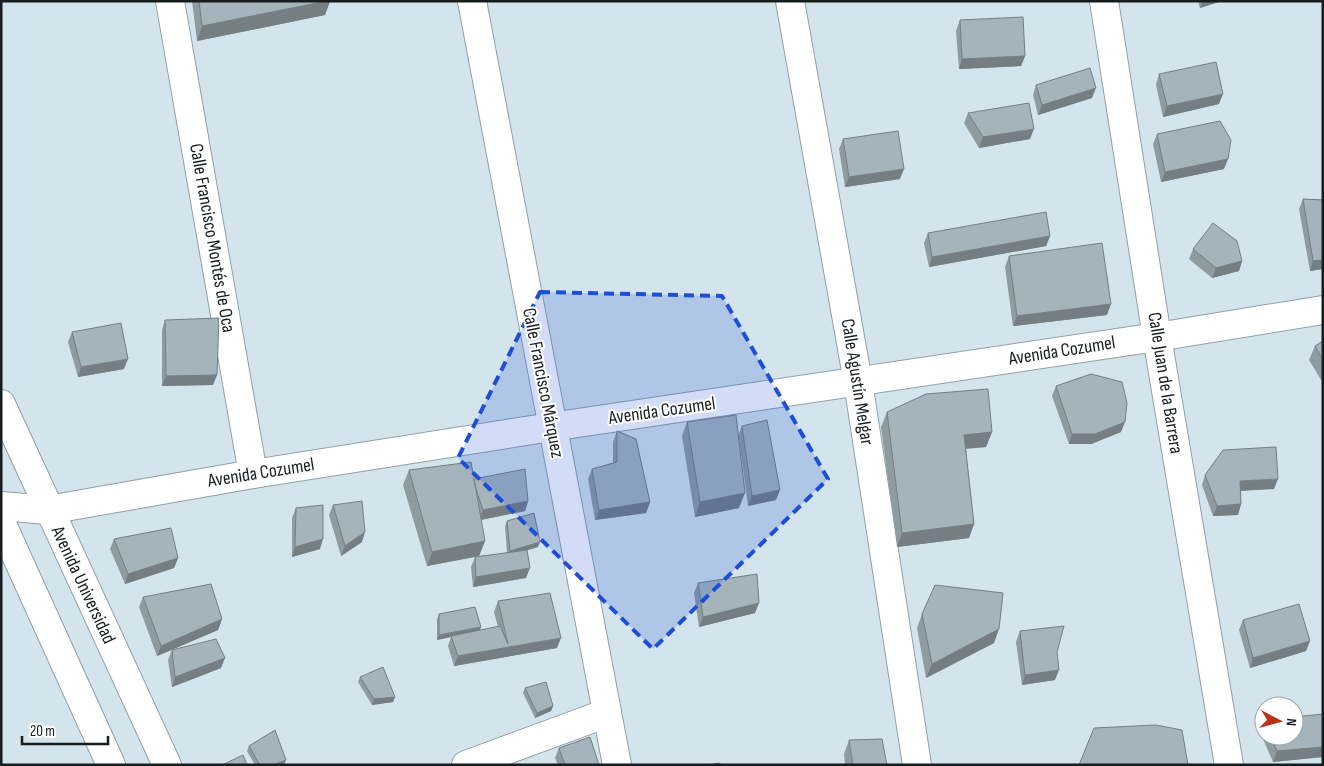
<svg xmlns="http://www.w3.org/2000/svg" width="1324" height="766" font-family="'Sofia Sans Condensed',sans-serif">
<rect width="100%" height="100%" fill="#d4e4ec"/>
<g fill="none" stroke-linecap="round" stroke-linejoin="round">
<defs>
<g id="minor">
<polyline points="170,1 253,474"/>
<polyline points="472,1 617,765"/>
<polyline points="790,1 858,382 917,765"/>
<polyline points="1104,1 1157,337 1229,765"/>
<polyline points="1,506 48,510 253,474 551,427 1157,337 1323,310"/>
<polyline points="466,765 607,713"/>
</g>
<g id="secondary">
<polyline points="1,404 167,765"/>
<polyline points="1,522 111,765"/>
</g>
</defs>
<use href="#minor" stroke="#91a0a7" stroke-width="30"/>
<use href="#secondary" stroke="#91a0a7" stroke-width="30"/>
<use href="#minor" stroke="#fff" stroke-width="28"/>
<use href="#secondary" stroke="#fff" stroke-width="28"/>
</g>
<g fill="#8e9ba1">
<polygon points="192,1 330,1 325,15 197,41"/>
<polygon points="1198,1 1222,1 1200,8"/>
<polygon points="960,20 1025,56 1021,66 959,69 956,31"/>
<polygon points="1159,74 1219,104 1163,117 1156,85"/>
<polygon points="1036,85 1092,98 1038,115 1033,95"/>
<polygon points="968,113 1030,139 979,148 964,123"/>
<polygon points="1157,134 1224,169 1161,182 1153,144"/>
<polygon points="843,139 900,179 845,187 839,149"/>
<polygon points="1303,199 1323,200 1323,269 1310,271 1299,209"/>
<polygon points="928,233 1050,236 1046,246 929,267 924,243"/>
<polygon points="1193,249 1242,261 1239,271 1212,278 1189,259"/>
<polygon points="1009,256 1107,315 1013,326 1005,267"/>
<polygon points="165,320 213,385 162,386 162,330"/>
<polygon points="72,332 124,369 78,377 68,342"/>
<polygon points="1323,341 1323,383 1309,360 1315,346"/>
<polygon points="1056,386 1121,432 1091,444 1069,444 1052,396"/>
<polygon points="887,412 992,432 986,447 966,449 974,524 969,538 897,547 881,427"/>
<polygon points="687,422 738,436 742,426 776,500 748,506 739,439 739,508 695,517 682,436"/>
<polygon points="617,431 650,502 646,513 595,520 588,479 592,469 613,463 613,442"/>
<polygon points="409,470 474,479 528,501 525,511 481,520 485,541 479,556 507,553 505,526 507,521 538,547 527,550 526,578 473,587 471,567 475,557 427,566 403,485"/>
<polygon points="1205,475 1274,489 1241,491 1241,504 1238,515 1213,516 1202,485"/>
<polygon points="333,505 362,542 341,556 329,515"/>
<polygon points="296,508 320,549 292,557 292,518"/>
<polygon points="114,539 178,558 174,568 125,584 110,549"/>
<polygon points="698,583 755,613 699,627 694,593"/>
<polygon points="143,597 222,619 218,630 174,649 221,668 172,687 168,660 172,650 157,656 139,607"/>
<polygon points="498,601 557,648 454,666 448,646 451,637 437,640 437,619 439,614 479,630 498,627 494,612"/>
<polygon points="922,614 994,643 926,678 917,628"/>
<polygon points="1243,620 1306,651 1250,668 1239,630"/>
<polygon points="1020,631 1057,652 1055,680 1022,685 1016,642"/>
<polygon points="360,677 395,697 393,702 372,705 358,682"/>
<polygon points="525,688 553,706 551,711 535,718 523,693"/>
<polygon points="1323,714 1323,757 1273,762 1263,739 1264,736 1294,736"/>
<polygon points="849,740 887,765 845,765 844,754"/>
<polygon points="249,746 284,765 255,765 247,751"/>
<polygon points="559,748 599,765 558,765 555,758"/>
</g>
<g fill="#747e83">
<polygon points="327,1 330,1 325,15 197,41 202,26"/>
<polygon points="1203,1 1222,1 1200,8"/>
<polygon points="1025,56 1021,66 959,69 962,59"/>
<polygon points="1096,88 1092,98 1038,115 1042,105"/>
<polygon points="1223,94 1219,104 1163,117 1167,106"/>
<polygon points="1034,129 1030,139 979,148 983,137"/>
<polygon points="1228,159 1224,169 1161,182 1165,172"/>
<polygon points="904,169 900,179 845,187 849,177"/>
<polygon points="1050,236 1046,246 929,267 932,257"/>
<polygon points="1323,260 1323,269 1310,271 1313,261"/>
<polygon points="1242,261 1239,271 1212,278 1216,268"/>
<polygon points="1111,304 1107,315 1013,326 1017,316"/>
<polygon points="128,359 124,369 78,377 81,367"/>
<polygon points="217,375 213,385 162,386 166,376"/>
<polygon points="1125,422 1121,432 1091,444 1069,444 1072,434"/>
<polygon points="992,432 986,447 959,449 964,435"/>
<polygon points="1278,479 1274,489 1236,491 1240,481"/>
<polygon points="780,490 776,500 748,506 752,496"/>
<polygon points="745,493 739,508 695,517 700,502"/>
<polygon points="528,501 525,511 480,520 483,510"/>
<polygon points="650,502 646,513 595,520 599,510"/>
<polygon points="1241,504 1238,515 1213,516 1217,506"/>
<polygon points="974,524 969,538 897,547 902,533"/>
<polygon points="365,532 362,542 341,556 345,546"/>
<polygon points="323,539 320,549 292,557 295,547"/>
<polygon points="485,541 479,556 427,566 432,552"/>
<polygon points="540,542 538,547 508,556 510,551"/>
<polygon points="178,558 174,568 125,584 128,574"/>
<polygon points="530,568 526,578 473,587 476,577"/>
<polygon points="759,603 755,613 699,627 703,617"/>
<polygon points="222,619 218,630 157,656 161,646"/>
<polygon points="481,627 479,632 451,636 451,637 437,640 439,635"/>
<polygon points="999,629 994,643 926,678 932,664"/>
<polygon points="561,638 557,648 454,666 458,656"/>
<polygon points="1310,641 1306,651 1250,668 1253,658"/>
<polygon points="225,658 221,668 172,687 175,677"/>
<polygon points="1059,670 1055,680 1022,685 1025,675"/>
<polygon points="395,697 393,702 372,705 374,699"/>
<polygon points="553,706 551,711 535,718 537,713"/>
<polygon points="1323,747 1323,757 1273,762 1277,751"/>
<polygon points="286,760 284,765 273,765"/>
</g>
<g fill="#a5b4bb" stroke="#747e83">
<polygon points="199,1 327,1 202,26"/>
<polygon points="1023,17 1025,56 962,59 960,20"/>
<polygon points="1216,62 1223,94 1167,106 1159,74"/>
<polygon points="1090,68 1096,88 1042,105 1036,85"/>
<polygon points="1029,103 1034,129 983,137 968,113"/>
<polygon points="1220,121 1231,140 1228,159 1165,172 1157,134"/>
<polygon points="898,131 904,169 849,177 843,139"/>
<polygon points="1303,199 1323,200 1323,260 1313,261"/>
<polygon points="1046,212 1050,236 932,257 928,233"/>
<polygon points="1213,223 1237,241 1242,261 1216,268 1193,249"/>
<polygon points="1102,243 1111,304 1017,316 1009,256"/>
<polygon points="219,318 217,375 166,376 165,320"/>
<polygon points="121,323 128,359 81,367 72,332"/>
<polygon points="1323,341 1323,360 1315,346"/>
<polygon points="1091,374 1122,382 1127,403 1125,422 1095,434 1072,434 1056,386"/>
<polygon points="988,389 992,432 964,435 974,524 902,533 887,412 926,394"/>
<polygon points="736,415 745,493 700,502 687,422"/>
<polygon points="767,420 780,490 752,496 742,426"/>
<polygon points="617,431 636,439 650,502 599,510 592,469 617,462"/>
<polygon points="1276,447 1278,479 1240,481 1241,504 1217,506 1205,475 1223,450"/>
<polygon points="471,462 485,541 432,552 409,470"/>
<polygon points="525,469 528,501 483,510 476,489 474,479"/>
<polygon points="362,501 365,532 345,546 333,505"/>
<polygon points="323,505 323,539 295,547 296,508"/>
<polygon points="534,513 540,542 510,551 507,521"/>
<polygon points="171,528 178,558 128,574 114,539"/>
<polygon points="527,550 530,568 476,577 475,557"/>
<polygon points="757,574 759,603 703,617 698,583"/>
<polygon points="211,584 222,619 161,646 143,597"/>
<polygon points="935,585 1003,593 999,629 932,664 922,614"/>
<polygon points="550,593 561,638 458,656 451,636 500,626 508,644 498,601"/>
<polygon points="1299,604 1310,641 1253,658 1243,620"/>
<polygon points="475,607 481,627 439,635 439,614"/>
<polygon points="1064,626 1057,652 1059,670 1025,675 1020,631"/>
<polygon points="216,639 225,658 175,677 172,650"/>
<polygon points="383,667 395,697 374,699 360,677"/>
<polygon points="546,682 553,706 537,713 525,688"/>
<polygon points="1323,714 1323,747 1277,751 1270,736 1294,736 1294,717"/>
<polygon points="1156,725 1182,730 1188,765 1079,765 1094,728"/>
<polygon points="275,730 286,760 273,765 260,765 249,746"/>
<polygon points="590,737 599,765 565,765 559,748"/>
<polygon points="882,739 887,765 853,765 849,740"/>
<polygon points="243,755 247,765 222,765"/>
<polygon points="720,763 720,765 706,765"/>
</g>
<path fill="#1d4ed8" fill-opacity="0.2" stroke="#1d4ed8" stroke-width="4" stroke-dasharray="10 6" stroke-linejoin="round" d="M540,292L722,296L828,479L653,649L458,458Z"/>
<g text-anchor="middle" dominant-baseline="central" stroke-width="4" stroke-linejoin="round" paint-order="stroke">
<g font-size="19" fill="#171d1f" stroke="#fff">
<text transform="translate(212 238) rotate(80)">Calle Francisco Montés de Oca</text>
<text transform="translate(1062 351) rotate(-9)">Avenida Cozumel</text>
<text transform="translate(857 382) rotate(81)">Calle Agustín Melgar</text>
<text transform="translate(543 383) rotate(79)">Calle Francisco Márquez</text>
<text transform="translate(1165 383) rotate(81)">Calle Juan de la Barrera</text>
<text transform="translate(662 411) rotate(-8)">Avenida Cozumel</text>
<text transform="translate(261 473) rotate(-9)">Avenida Cozumel</text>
<text transform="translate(83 585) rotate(65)">Avenida Universidad</text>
</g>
</g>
<rect width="1324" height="766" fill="none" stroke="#171d1f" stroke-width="5"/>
<g transform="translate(1279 721) rotate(96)"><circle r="24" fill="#ffffff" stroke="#a2a5a5"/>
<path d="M0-4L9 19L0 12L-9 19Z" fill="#bc3017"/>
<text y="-8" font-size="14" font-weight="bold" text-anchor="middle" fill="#171d1f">N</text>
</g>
<path d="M22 736v8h86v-8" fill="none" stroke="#171d1f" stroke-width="2.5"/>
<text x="30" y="736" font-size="15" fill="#171d1f" stroke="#ffffff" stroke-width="4" paint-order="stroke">20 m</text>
</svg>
